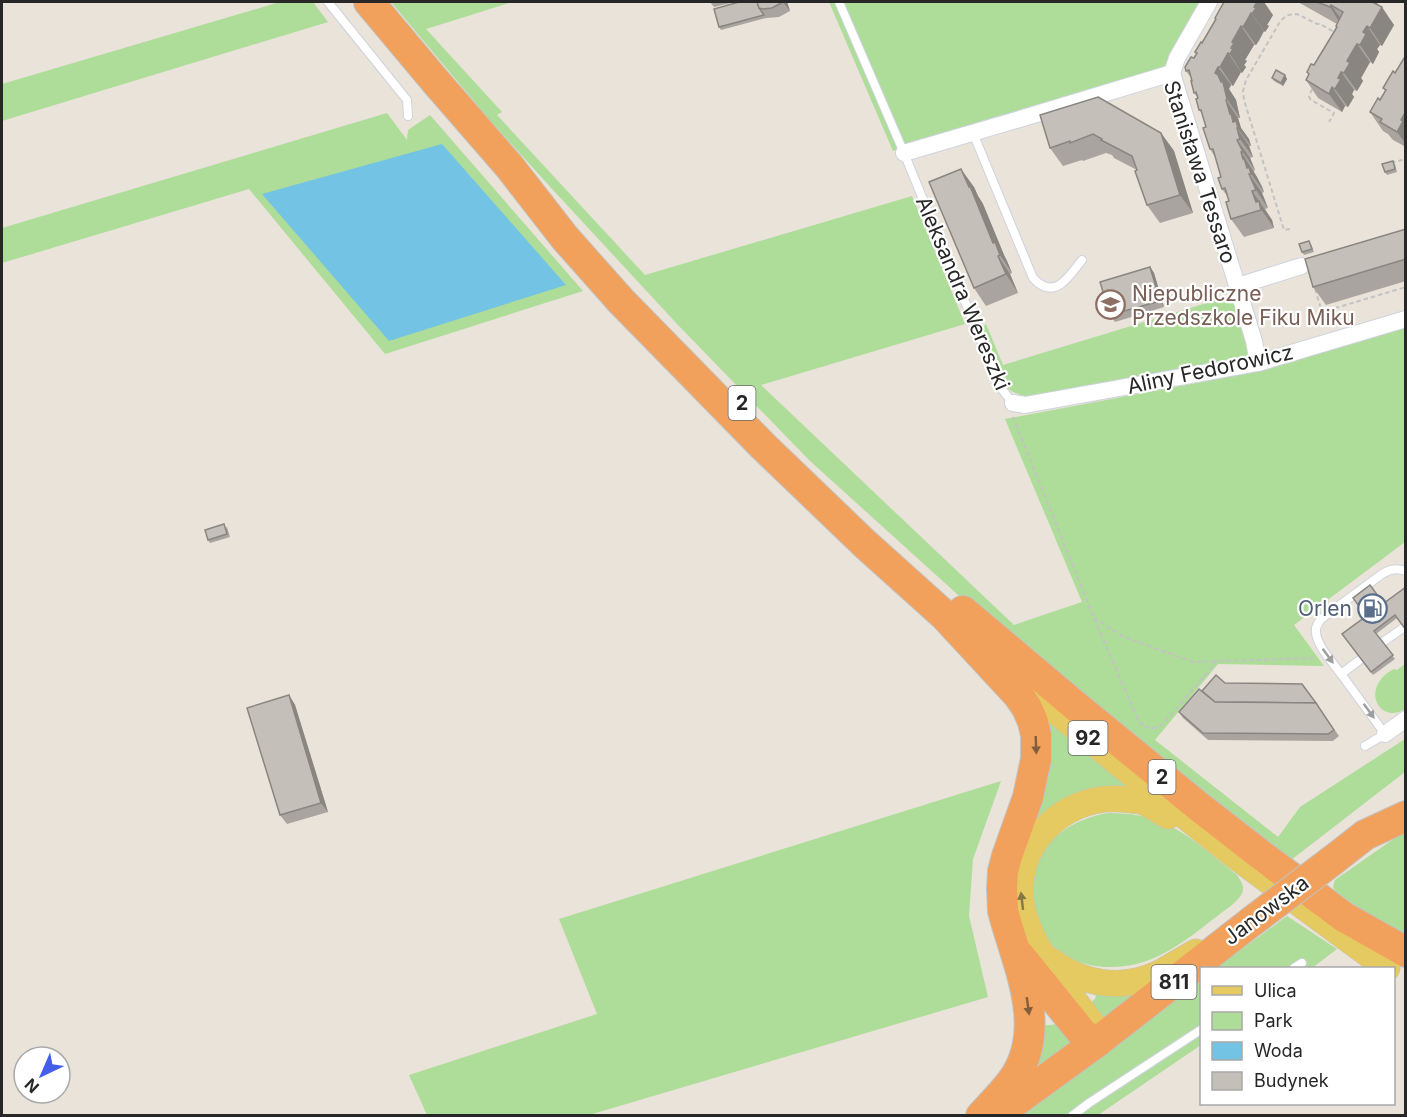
<svg xmlns="http://www.w3.org/2000/svg" width="1407" height="1117" font-family="Inter,sans-serif">
<rect width="100%" height="100%" fill="#e9e3d9"/>
<g fill="#aedc99">
<polygon points="280,2 313,2 328,22 2,121 2,84"/>
<polygon points="391,2 512,2 426,29 502,112 497,115 645,275 912,196 965,324 761,385 1014,625 1082,602 1005,419 1244,374 1405,325 1405,542 1294,625 1324,666 1218,664 1155,740 1278,837 1300,807 1405,739 1405,772 1291,860 968,604 809,460 678,325 553,190 488,118"/>
<polygon points="829,2 1202,2 1164,67 893,151"/>
<polygon points="387,113 407,140 408,130 430,115 583,291 385,354 249,189 2,263 2,228"/>
<path d="M1233,295L1250,352L1245,360L1033,397C1025,396 1017,395 1010,390C999,381 987,343 981,329L986,324L1003,365Z"/>
<path d="M1405,664V709C1383,723 1365,697 1382,678C1385,674 1390,671 1394,669L1397,670Z"/>
<polygon points="1032,700 1147,794 1123,790 1012,862"/>
<polygon points="1001,781 973,859 969,916 988,997 589,1115 427,1115 409,1075 597,1014 559,919"/>
<path d="M1108,813C1130,813 1153,816 1172,827C1195,839 1216,859 1237,875C1247,889 1244,894 1232,905C1204,925 1175,953 1140,963C1111,971 1073,968 1051,944C1040,932 1035,914 1033,898C1033,893 1031,886 1032,880C1038,841 1072,819 1108,813Z"/>
<polygon points="1405,831 1405,940 1342,896 1335,891 1333,887 1335,880 1342,875"/>
<polygon points="1287,916 1337,949 1312,968 1216,968"/>
<polygon points="1201,980 1201,1045 1098,1115 1021,1116"/>
<polygon points="1150,985 1099,1024 1087,1006 1095,999 1097,990"/>
<polygon points="1060,1024 1079,1039 1024,1080 1038,1026"/>
</g>
<polygon fill="#73c3e4" points="442,144 566,285 389,341 262,194"/>
<g fill="none" stroke-linecap="round" stroke-linejoin="round">
<defs>
<g id="lane">
<polyline points="328,2 407,100 408,116"/>
<polyline points="839,2 904,153 1000,387 1013,403"/>
<path d="M973,133L1033,278C1055,302 1069,276 1082,260"/>
<polyline points="1383,642 1403,628"/>
<polyline points="1361,659 1341,674 1385,734 1365,746"/>
<path d="M1341,674C1334,664 1316,645 1316,632C1315,627 1318,623 1321,619L1382,574C1391,569 1396,568 1406,571"/>
<polyline points="1294,968 1302,963"/>
<polyline points="1072,1116 1089,1103 1202,1029"/>
</g>
<g id="street">
<polyline points="1172,73 1177,58 1209,2"/>
<polyline points="904,153 1023,118 1172,73 1254,341 1258,363"/>
<polyline points="1238,286 1301,266"/>
<polyline points="1013,403 1025,405 1258,363 1406,319"/>
<polyline points="1385,734 1406,719"/>
</g>
<g id="primary">
<polyline points="1010,673 1117,762 1235,856 1387,968"/>
<path d="M1050,960C1083,985 1122,991 1160,973C1172,966 1184,959 1196,952"/>
<path d="M1093,1025C1067,990 1032,951 1022,908C1009,849 1062,794 1121,799C1128,800 1137,800 1144,802C1152,806 1160,811 1168,816"/>
</g>
<g id="highway">
<path d="M369,2L436,82L509,166L565,238L621,301L763,446L865,544L944,615L1019,696L1027,708L1033,722L1036,735V759L1028,797L1007,856L1003,871L1002,888L1003,911C1017,965 1050,1029 1012,1081C1003,1093 992,1104 981,1116"/>
<polyline points="963,611 1072,703 1198,806 1261,855 1344,917 1406,952"/>
<polyline points="1333,860 1365,835 1406,816"/>
<polyline points="1020,956 1083,1034 1097,1042"/>
<polyline points="998,1114 1097,1042 1251,922"/>
</g>
</defs>
<use href="#lane" stroke="#cfd2df" stroke-width="10"/>
<use href="#street" stroke="#cfd2df" stroke-width="18"/>
<use href="#primary" stroke="#c3c3c3" stroke-width="27"/>
<use href="#highway" stroke="#c3c3c3" stroke-width="32"/>
<g stroke="#c3c3c3" stroke-width="2" stroke-dasharray="4.5 3" stroke-linecap="butt">
<polyline points="1312,89 1309,97 1311,100 1334,113 1329,122"/>
<polyline points="1391,163 1406,159"/>
<polyline points="1290,229 1284,230 1244,100 1243,91 1246,80 1281,20 1288,15 1297,14 1317,24 1320,24 1336,33"/>
<polyline points="1315,289 1322,312 1406,287"/>
<path d="M1322,312C1327,318 1329,320 1327,327"/>
<path d="M1013,417L1094,618L1139,722C1149,730 1153,730 1163,724L1217,661"/>
<polyline points="1094,618 1124,637 1193,662 1315,658"/>
</g>
<use href="#lane" stroke="#fff" stroke-width="8"/>
<use href="#street" stroke="#fff" stroke-width="16"/>
<use href="#primary" stroke="#e5ca62" stroke-width="26"/>
<use href="#highway" stroke="#f1a15c" stroke-width="30"/>
<defs>
<polyline id="highway-bridge" points="1251,922 1333,860"/>
</defs>
<use href="#highway-bridge" stroke="#c3c3c3" stroke-width="32" stroke-linecap="butt"/>
<use href="#highway-bridge" stroke="#f1a15c" stroke-width="30"/>
</g>
<g fill="#a9a49f">
<polygon points="710,2 735,2 714,7"/>
<polygon points="739,2 787,2 790,11 779,17 766,18 721,30 719,27"/>
<polygon points="1224,2 1273,15 1267,25 1269,26 1265,32 1264,31 1259,41 1256,45 1254,45 1245,60 1247,61 1244,65 1246,67 1242,73 1241,72 1233,86 1231,85 1229,89 1236,100 1240,118 1238,118 1241,128 1249,139 1251,146 1249,146 1253,157 1250,158 1255,170 1254,171 1254,172 1262,186 1264,192 1262,193 1268,208 1265,209 1272,220 1274,228 1244,237 1231,219 1229,201 1228,197 1222,189 1221,177 1215,157 1210,149 1206,127 1203,115 1199,110 1198,98 1194,93 1192,79 1186,71 1196,54 1195,52 1202,43 1216,19 1215,18"/>
<polygon points="1298,2 1376,2 1394,25 1382,46 1380,45 1377,49 1379,52 1373,64 1370,62 1364,73 1361,78 1363,81 1357,91 1354,90 1352,94 1354,97 1348,107 1345,106 1342,112 1318,98 1306,80 1309,75 1307,72 1314,65 1337,28 1336,26 1337,24"/>
<polygon points="1406,55 1406,147 1393,140 1388,134 1383,131 1370,112 1380,100 1385,91 1383,88 1395,73"/>
<polygon points="1285,75 1287,79 1283,86 1274,81 1272,78"/>
<polygon points="1040,115 1161,133 1174,151 1193,213 1160,223 1147,205 1137,170 1114,158 1112,155 1106,153 1083,161 1082,160 1063,166 1050,148"/>
<polygon points="1395,164 1397,172 1387,175 1385,172"/>
<polygon points="974,187 978,196 983,204 1004,255 1007,261 1012,273 1010,274 1018,293 986,306 974,288"/>
<polygon points="1406,229 1406,281 1326,305 1313,287"/>
<polygon points="1311,244 1314,252 1304,255 1302,252"/>
<polygon points="1150,267 1154,273 1164,307 1115,322 1110,315"/>
<polygon points="227,527 230,537 210,543 208,540"/>
<polygon points="1370,585 1383,603 1397,618 1376,634 1395,659 1373,675 1342,634 1366,616 1353,598"/>
<polygon points="1225,683 1302,684 1339,736 1333,741 1208,740 1183,718 1179,712 1202,691"/>
<polygon points="289,695 295,705 328,812 287,824 280,815"/>
</g>
<g fill="#898682">
<polygon points="783,2 787,2 790,11"/>
<polygon points="1257,2 1264,2 1273,15 1267,25 1269,26 1265,32 1252,14 1254,7"/>
<polygon points="1372,2 1376,2 1381,8 1382,7 1394,25 1382,46 1370,28"/>
<polygon points="1331,5 1344,23 1342,26 1330,7"/>
<polygon points="1251,13 1264,31 1256,45 1243,27"/>
<polygon points="1241,26 1254,45 1245,60 1247,61 1244,65 1246,67 1242,73 1230,54 1232,42"/>
<polygon points="1367,26 1380,45 1377,49 1379,52 1373,64 1360,45 1363,32"/>
<polygon points="1357,44 1370,62 1361,78 1363,81 1357,91 1344,73 1347,61"/>
<polygon points="1228,53 1241,72 1233,86 1220,67"/>
<polygon points="1218,67 1231,85 1229,89 1236,100 1240,118 1227,99 1215,73"/>
<polygon points="1341,72 1354,90 1352,94 1354,97 1348,107 1335,89 1338,78"/>
<polygon points="1285,75 1287,79 1283,86 1281,83"/>
<polygon points="1332,87 1345,106 1342,112 1329,94"/>
<polygon points="1226,100 1238,118 1241,128 1249,139 1251,146 1233,122"/>
<polygon points="1406,111 1406,144 1397,132 1401,120"/>
<polygon points="1237,128 1249,146 1253,157 1240,139"/>
<polygon points="1161,133 1174,151 1193,213 1180,195"/>
<polygon points="1237,140 1250,158 1255,170 1243,152"/>
<polygon points="1241,152 1257,177 1264,192 1247,168"/>
<polygon points="961,169 974,187 978,196 983,204 1004,255 1007,261 1012,273 1000,255 993,243"/>
<polygon points="1249,174 1262,193 1268,208 1256,190"/>
<polygon points="1252,191 1272,220 1274,228 1256,202"/>
<polygon points="998,256 1010,274 1018,293 1006,274"/>
<polygon points="1150,267 1154,273 1164,307 1160,301"/>
<polygon points="289,695 295,705 328,812 321,803"/>
</g>
<g fill="#c4bfb9" stroke="#898682" stroke-width="1.5">
<polygon points="739,2 757,2 759,8 764,15 719,27 714,9"/>
<polygon points="757,2 783,2 772,8 763,9 759,8"/>
<polygon points="1224,2 1257,2 1254,7 1256,8 1252,14 1251,13 1246,22 1243,27 1241,26 1232,42 1234,43 1231,48 1233,49 1230,54 1228,53 1220,67 1218,67 1215,73 1218,75 1221,82 1223,82 1227,99 1226,100 1230,114 1231,113 1233,122 1236,121 1238,128 1237,128 1240,139 1237,140 1243,152 1241,152 1243,159 1244,158 1247,168 1249,167 1251,174 1249,174 1256,190 1252,191 1256,202 1259,201 1261,210 1231,219 1226,202 1229,201 1225,188 1222,189 1218,178 1221,177 1213,149 1210,149 1203,128 1206,127 1201,110 1199,110 1196,99 1198,98 1196,92 1194,93 1191,81 1192,81 1189,70 1186,71 1185,67 1191,57 1194,58 1197,53 1195,52 1201,42 1202,43 1216,19 1215,18"/>
<polygon points="1317,2 1372,2 1382,7 1370,28 1367,26 1363,32 1366,34 1360,45 1357,44 1351,54 1347,61 1350,63 1344,73 1341,72 1338,78 1341,79 1335,89 1332,87 1329,94 1306,80 1309,74 1307,72 1311,64 1314,65 1337,27 1336,26 1343,12 1331,5 1330,7"/>
<polygon points="1406,55 1406,111 1401,120 1403,121 1397,132 1380,122 1382,119 1370,112 1378,98 1380,100 1386,90 1383,88 1393,71 1395,73"/>
<polygon points="1276,70 1285,75 1281,83 1272,78"/>
<polygon points="1098,97 1161,133 1180,195 1147,205 1135,171 1137,170 1132,156 1101,140 1102,139 1093,134 1070,143 1070,141 1050,148 1040,115"/>
<polygon points="1393,161 1395,169 1385,172 1382,164"/>
<polygon points="961,169 969,187 970,186 993,243 995,242 1000,255 998,256 1006,274 974,288 929,182"/>
<polygon points="1406,229 1406,259 1313,287 1305,259"/>
<polygon points="1309,241 1312,249 1302,252 1299,244"/>
<polygon points="1150,267 1160,301 1110,315 1100,282"/>
<polygon points="224,524 227,534 208,540 205,530"/>
<polygon points="1370,585 1381,600 1364,613 1353,598"/>
<polygon points="1406,587 1406,630 1395,615 1374,631 1393,655 1371,672 1342,634"/>
<polygon points="1216,675 1225,683 1302,684 1316,703 1215,702 1202,691"/>
<polygon points="1199,689 1215,702 1316,703 1334,730 1328,734 1203,733 1179,712"/>
<polygon points="289,695 321,803 280,815 247,708"/>
</g>
<defs><path id="oneway-solid" d="M-6-.8H1V-3.2L6.5 0L1 3.2V.8H-6Z" transform="scale(1.5)"/></defs>
<g fill="#9e9e9e">
<use href="#oneway-solid" transform="translate(1328 656) rotate(54)"/>
<use href="#oneway-solid" transform="translate(1369 711) rotate(54)"/>
</g>
<g fill="#825e3f">
<use href="#oneway-solid" transform="translate(1036 745) rotate(88)"/>
<use href="#oneway-solid" transform="translate(1028 1006) rotate(82)"/>
</g>
<use fill="#867844" href="#oneway-solid" transform="translate(1022 901) rotate(-97)"/>
<defs>
<symbol id="school-ring" viewBox="-11 -11 22 22"><circle r="9.5" fill="#fff" stroke="#8d6e63" stroke-width="1.5"/><path d="M0-5L7-2L0 1L-7-2ZM-4 1L0 2.5L4 1V4Q0 6-4 4Z" fill="#8d6e63"/></symbol>
<symbol id="fuel-ring" viewBox="-11 -11 22 22"><circle r="9.5" fill="#fff" stroke="#5c6f8a" stroke-width="1.5"/><path d="M-5.5-6h7V0h2V4h1.3V-2.5L3-4.5l.8-.8L6-3V5H2.5V1h-1V6h-7ZM-4.2-4.7v3.2H.2V-4.7Z" fill="#5c6f8a"/></symbol>
</defs>
<g fill-rule="evenodd">
<use href="#school-ring" x="1094" y="288" width="33" height="33"/>
<use href="#fuel-ring" x="1356" y="592" width="33" height="33"/>
</g>
<g text-anchor="middle" dominant-baseline="central" stroke-width="4.5" stroke-linejoin="round" paint-order="stroke">
<g fill="#fff" stroke="#686868" stroke-width="1.5">
<rect x="728.5" y="386" width="27" height="34" rx="4.5"/>
<rect x="1068.5" y="721" width="39" height="34" rx="4.5"/>
<rect x="1148.5" y="760" width="27" height="34" rx="4.5"/>
<rect x="1151.5" y="965" width="45" height="34" rx="4.5"/>
</g>
<g font-size="20" font-weight="bold" fill="#272727">
<text x="742" y="403">2</text>
<text x="1088" y="738">92</text>
<text x="1162" y="777">2</text>
<text x="1174" y="982">811</text>
</g>
<g font-size="21" fill="#272727" stroke="#fff">
<text transform="translate(1200 172) rotate(72)">Stanisława Tessaro</text>
<text transform="translate(963 293) rotate(67)">Aleksandra Wereszki</text>
<text transform="translate(1210 369) rotate(-12)">Aliny Fedorowicz</text>
<text transform="translate(1266 910) rotate(-37)">Janowska</text>
</g>
<g font-size="21" fill="#785e54" stroke="#fff" text-anchor="start">
<text x="1132" y="293">Niepubliczne<tspan x="1132" dy="24">Przedszkole Fiku Miku</tspan></text>
</g>
<g font-size="21" fill="#4e5e75" stroke="#fff" text-anchor="end">
<text x="1352" y="608">Orlen</text>
</g>
</g>
<rect width="1407" height="1117" fill="none" stroke="#272727" stroke-width="6"/>
<rect x="1200" y="967" width="195" height="138" fill="#ffffff" stroke="#a9a9a9" stroke-width="1.5"/>
<rect x="1212" y="986" width="30" height="9" fill="#e5ca62" stroke="#a9a9a9" stroke-width="1.5"/>
<text x="1254" y="997" font-size="18" fill="#272727">Ulica</text>
<rect x="1212" y="1012" width="30" height="18" fill="#aedc99" stroke="#a9a9a9" stroke-width="1.5"/>
<text x="1254" y="1027" font-size="18" fill="#272727">Park</text>
<rect x="1212" y="1042" width="30" height="18" fill="#73c3e4" stroke="#a9a9a9" stroke-width="1.5"/>
<text x="1254" y="1057" font-size="18" fill="#272727">Woda</text>
<rect x="1212" y="1072" width="30" height="18" fill="#c4bfb9" stroke="#a9a9a9" stroke-width="1.5"/>
<text x="1254" y="1087" font-size="18" fill="#272727">Budynek</text>
<g transform="translate(42 1075) rotate(224)"><circle r="28" fill="#ffffff" stroke="#a9a9a9" stroke-width="1.5"/>
<path d="M0-4.5L10 22L0 15L-10 22Z" fill="#445eeb"/>
<text y="-9" font-size="16" font-weight="bold" text-anchor="middle" fill="#272727">N</text>
</g>
</svg>
